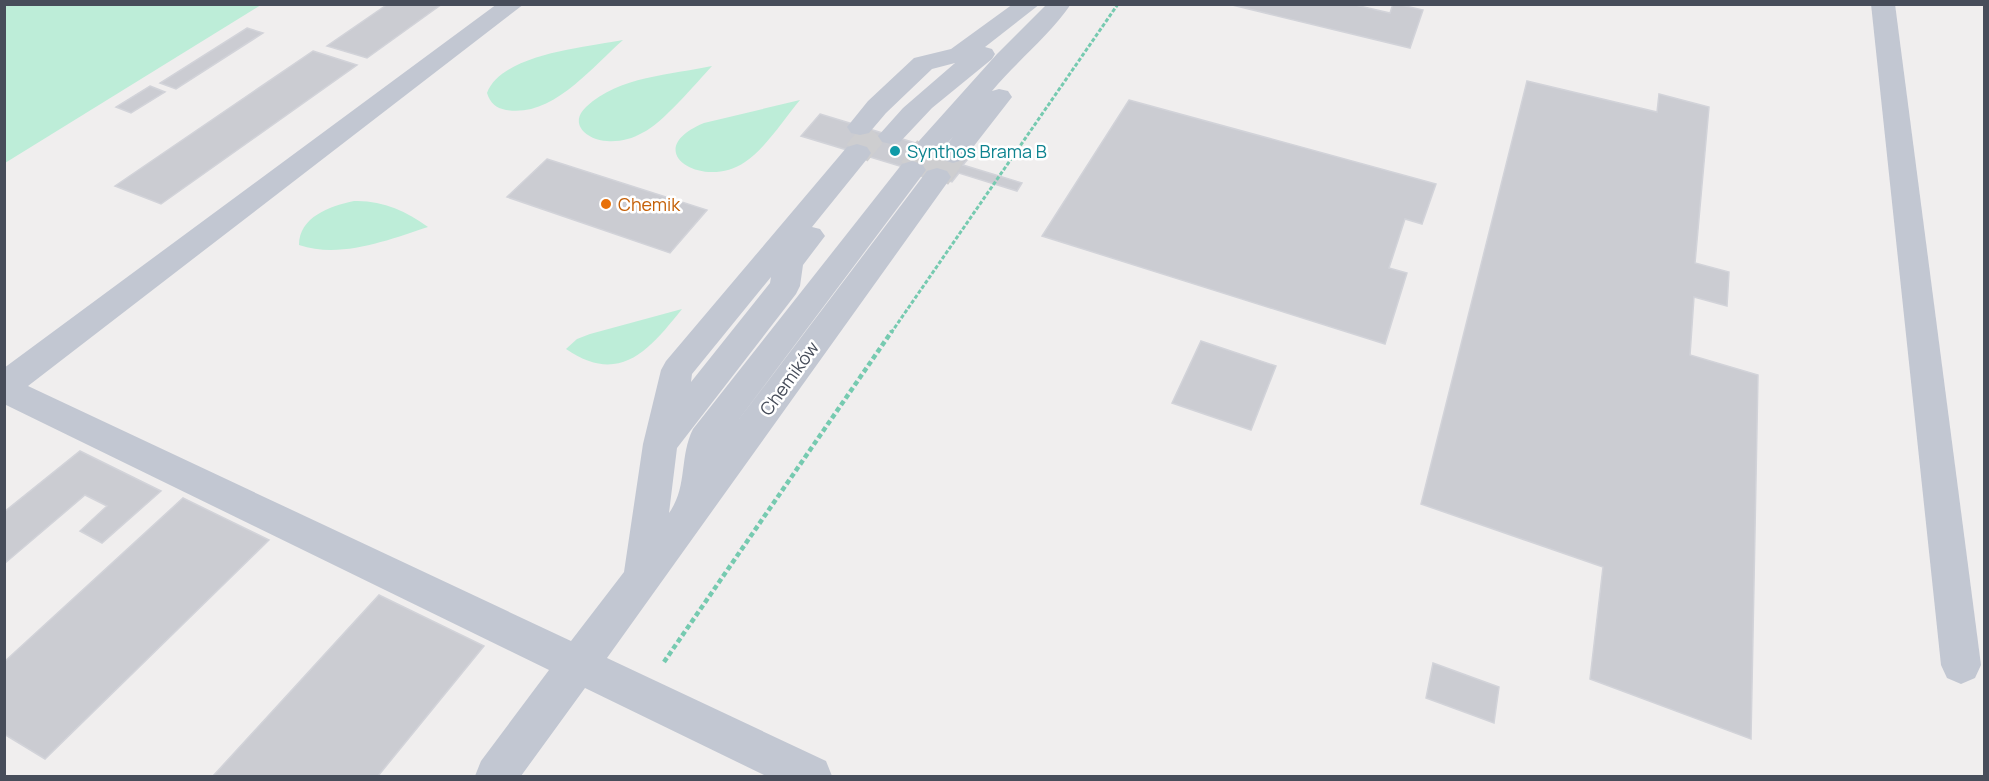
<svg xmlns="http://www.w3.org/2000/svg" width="1989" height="781" font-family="Manrope,sans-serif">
<rect width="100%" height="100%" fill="#f0eeee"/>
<g fill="#bdedd8">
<polygon points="5,4 261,4 261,5 5,163"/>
<path d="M623,40C591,68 552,118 506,110C496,108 490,103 487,93C501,54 587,47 623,40Z"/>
<path d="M712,66C696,83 662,124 642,133C632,139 619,142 607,141C587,140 568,124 586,107C619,76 671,75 712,66Z"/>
<path d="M800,100C784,119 765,149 745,162C704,191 637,151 704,123Z"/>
<path d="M354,201C382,200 406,211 428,227C388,240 341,259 299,245C299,217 330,206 354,201Z"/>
<path d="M682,309C649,350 620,386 566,349L577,339L590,334Z"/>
</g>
<g fill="#cbccd2" stroke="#d2d3d9" stroke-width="1.5">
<polygon points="388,4 442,4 367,58 327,46"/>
<polygon points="1228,4 1351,4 1390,13 1393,4 1397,4 1423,10 1410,48"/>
<polygon points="247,28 263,33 176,89 160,83"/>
<polygon points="313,51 357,65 161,204 115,186"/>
<polygon points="1527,81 1657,112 1659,94 1709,107 1695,263 1729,272 1727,306 1694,297 1690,355 1758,375 1751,739 1590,679 1603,567 1421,504"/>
<polygon points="150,86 165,92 131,113 116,107"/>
<polygon points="1129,100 1436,184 1422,224 1405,219 1389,268 1407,273 1385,344 1042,236"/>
<polygon points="820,114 968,159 963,165 1022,183 1017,191 959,173 952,182 801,136"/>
<polygon points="547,159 707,210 670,253 507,197"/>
<polygon points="1201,341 1276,366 1251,430 1172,403"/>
<polygon points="80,451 161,491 102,543 80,531 107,506 85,495 4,564 4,512"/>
<polygon points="183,498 269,540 45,759 4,734 4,662"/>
<polygon points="379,595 484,646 378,776 213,776"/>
<polygon points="1433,663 1499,687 1494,723 1426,698"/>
</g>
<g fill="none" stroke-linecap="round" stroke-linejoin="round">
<g stroke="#ceced0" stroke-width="27" stroke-dasharray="27 14" stroke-linecap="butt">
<polyline points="857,153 875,131"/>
<polyline points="912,170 929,147"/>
<polyline points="937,177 953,154"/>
</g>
<polyline stroke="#76cab0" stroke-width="3" stroke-dasharray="4 2" stroke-linecap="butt" points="891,333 1118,4"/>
<polyline stroke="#76cab0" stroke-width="4.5" stroke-dasharray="5 3" stroke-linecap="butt" points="664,662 892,331"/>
<g fill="#c2c7d2" fill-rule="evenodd">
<path d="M497,4H524L28,386L571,641L624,572L643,444L661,370L666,361L847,147L857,144L867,147L871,153L867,159L812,227L820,229L825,236L803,265L800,286L796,294L677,448L669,513C688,487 679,457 693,429L902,164L912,161L922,164L926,170L737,422L927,171L937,168L947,171L951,177L947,183L607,658L826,761L832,776H766L585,688L521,776H475L481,761L549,670L4,404V368ZM771,277L770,283L691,382L692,374Z"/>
<polygon points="1013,4 1040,4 985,47 992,49 995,54 992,59 932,108 900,142 891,144 882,142 878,136 903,108 955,63 932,69 886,113 869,133 860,135 851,133 847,127 868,101 914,58 951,49"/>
<path d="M1047,4H1071C1049,36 1017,61 992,91L999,89L1008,91L1012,97L963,160L953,163L943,160L939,154L953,137C942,149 937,158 919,153L916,147L919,141L997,54Z"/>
<polygon points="1871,4 1895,4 1981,665 1975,678 1961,684 1947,678 1941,665"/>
</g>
</g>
<circle fill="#0f9aa8" stroke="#fff" stroke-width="2" cx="895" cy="151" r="6"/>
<circle fill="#e8710a" stroke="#fff" stroke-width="2" cx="606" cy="204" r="6"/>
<g text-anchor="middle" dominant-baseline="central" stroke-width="5" stroke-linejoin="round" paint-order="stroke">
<g font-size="18" fill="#0d838f" stroke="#fff" text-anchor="start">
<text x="907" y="151">Synthos Brama B</text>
</g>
<g font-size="18" fill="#c56008" stroke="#fff" text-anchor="start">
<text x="618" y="204">Chemik</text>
</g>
<g font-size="18" fill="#474d5a" stroke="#fff">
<text transform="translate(789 378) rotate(-54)">Chemików</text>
</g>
</g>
<rect width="1989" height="781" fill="none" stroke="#474d5a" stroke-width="12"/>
</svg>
